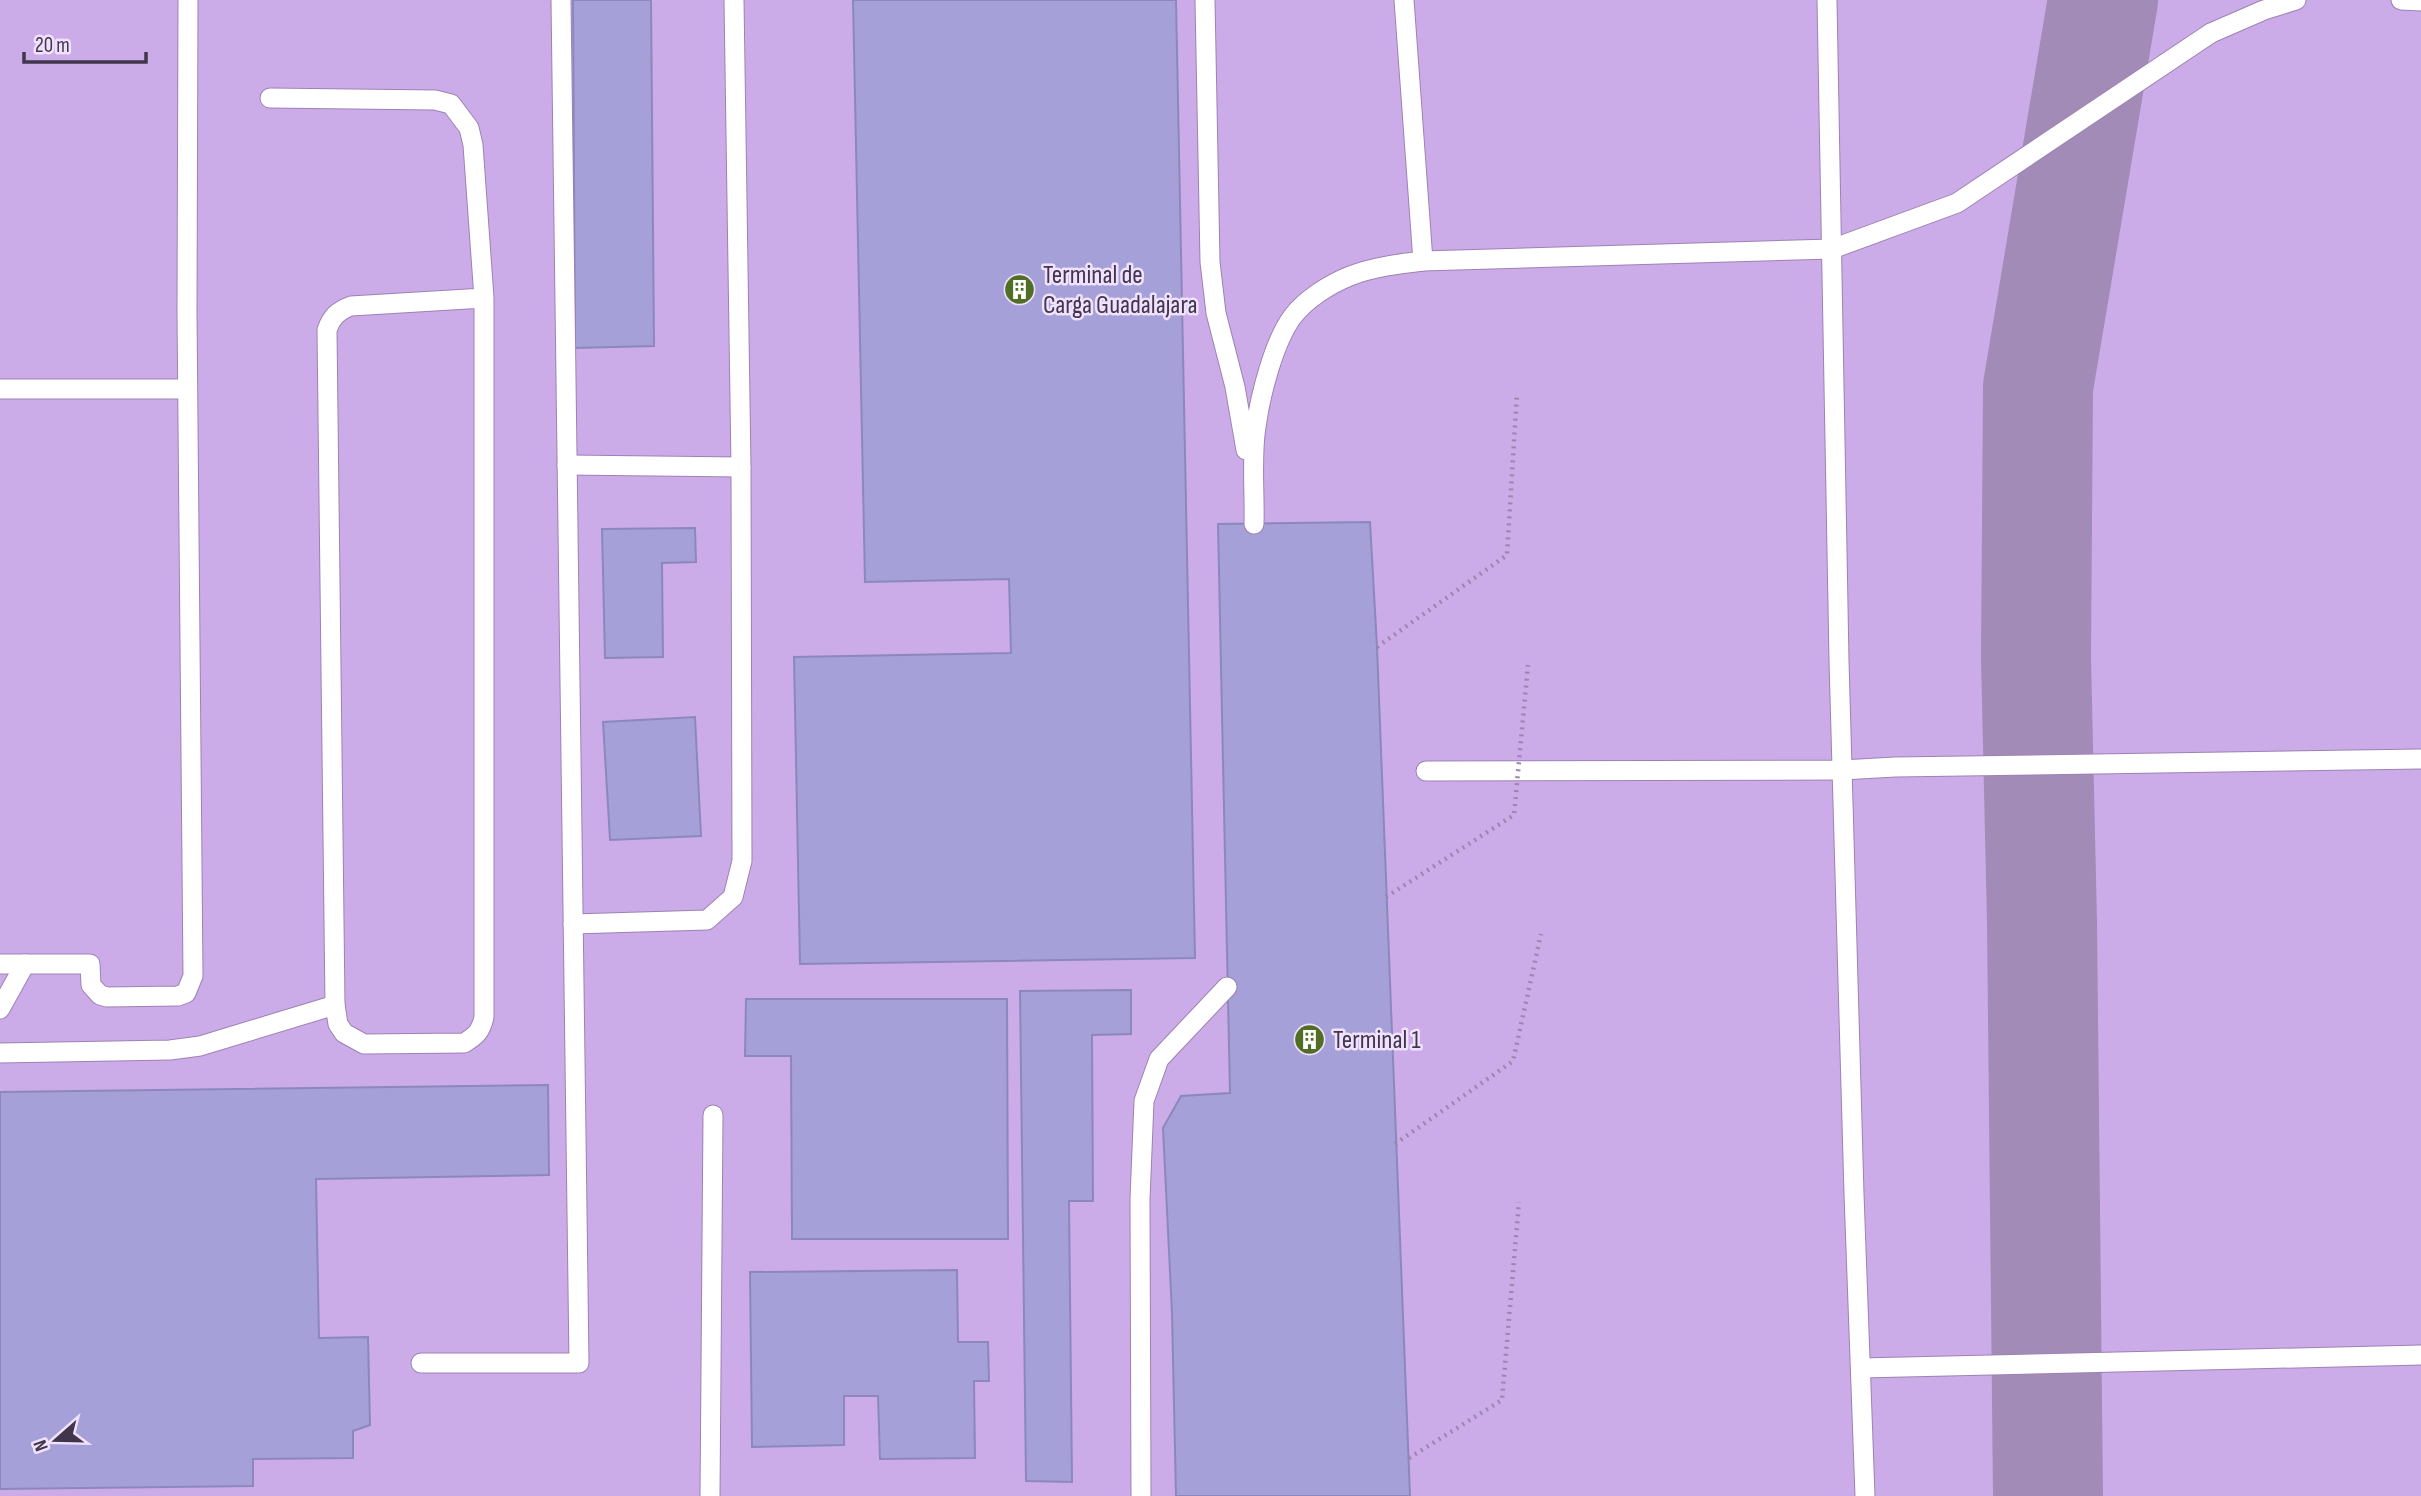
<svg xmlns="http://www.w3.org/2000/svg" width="2421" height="1496" font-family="'Sofia Sans Condensed',sans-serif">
<rect width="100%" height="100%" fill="#d6baf1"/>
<rect fill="#cbace8" x="0" y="0" width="2421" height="1496"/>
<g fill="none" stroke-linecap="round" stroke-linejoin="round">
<polyline stroke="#a28bb6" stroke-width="110" points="2048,1496 2042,922 2036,658 2038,387 2103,0"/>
</g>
<g fill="#a5a0d8" stroke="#8c87bd" stroke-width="2">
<polygon points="573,0 651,0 654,346 575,348"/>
<polygon points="853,0 1176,0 1195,958 800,964 794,657 1011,653 1009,579 865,582"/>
<polygon points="1370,522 1377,647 1410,1496 1176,1496 1172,1313 1163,1128 1181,1096 1230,1093 1218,524"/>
<polygon points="695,528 696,562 662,563 663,657 605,658 602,529"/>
<polygon points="695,717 701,836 610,840 603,722"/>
<polygon points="1131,990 1131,1034 1092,1035 1093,1201 1069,1201 1072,1482 1026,1481 1020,991"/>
<polygon points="746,999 1007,999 1008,1239 792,1239 791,1056 745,1056"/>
<polygon points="548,1085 549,1175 316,1179 319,1338 368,1337 370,1425 353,1431 353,1458 253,1459 253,1486 0,1489 0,1092"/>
<polygon points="957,1270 958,1342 988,1342 989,1381 974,1381 975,1458 880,1459 878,1396 844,1396 844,1445 752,1447 750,1272"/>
</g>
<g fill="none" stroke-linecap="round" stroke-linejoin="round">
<defs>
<g id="lane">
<polyline points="1205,0 1210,262 1216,313 1235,387 1246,450"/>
<polyline points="1827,0 1839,661 1854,1194 1865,1496"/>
<polyline points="2401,0 2421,1"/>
<path d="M270,98L435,100L451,104L469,128L473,145L484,298V1017C481,1031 476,1036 464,1043L364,1044L344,1033L338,1024L335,1005L327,330C332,316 338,311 351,306L484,298"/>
<polyline points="1423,261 1832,249 1957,203 2211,33 2264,10 2296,0"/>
<polyline points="0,389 187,389"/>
<polyline points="567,465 741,467"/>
<path d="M1254,524C1255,492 1251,458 1256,427C1260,396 1274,341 1293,316C1306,299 1330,284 1350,276C1373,267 1398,264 1423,261L1404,0"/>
<polyline points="1426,771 1842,770 1895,767 2421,759"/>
<polyline points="573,924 707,920 733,897 742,861 741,467 734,0"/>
<polyline points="0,964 90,964 91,985 100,995 107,997 178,996 186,993 193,976 187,312 188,0"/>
<polyline points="0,1009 25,964"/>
<polyline points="0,1053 170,1050 200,1046 335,1005"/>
<polyline points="421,1363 579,1363 561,0"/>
<polyline points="1861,1368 2421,1355"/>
<polyline points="710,1496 713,1115"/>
<polyline points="1141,1496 1140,1199 1144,1101 1159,1059 1227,987"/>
</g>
</defs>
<use href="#lane" stroke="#9d82b5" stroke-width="21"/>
<g stroke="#9c86b0" stroke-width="4.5" stroke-dasharray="2 5" stroke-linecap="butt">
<polyline points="1377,647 1507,555 1517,393"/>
<polyline points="1395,1144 1513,1061 1541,934"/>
<polyline points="1409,1458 1502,1400 1519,1202"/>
</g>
<use href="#lane" stroke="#fff" stroke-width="19"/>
<polyline stroke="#9c86b0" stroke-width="4.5" stroke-dasharray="2 5" stroke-linecap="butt" points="1386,897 1514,815 1528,665"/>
</g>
<defs>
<symbol id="building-disc" viewBox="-11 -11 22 22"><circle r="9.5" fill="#516f24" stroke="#f0e2fe"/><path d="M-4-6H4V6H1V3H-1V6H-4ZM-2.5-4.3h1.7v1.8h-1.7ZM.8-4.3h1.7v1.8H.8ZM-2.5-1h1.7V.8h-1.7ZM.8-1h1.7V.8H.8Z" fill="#fff"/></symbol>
</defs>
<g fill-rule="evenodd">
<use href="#building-disc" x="1002" y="272" width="35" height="35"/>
<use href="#building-disc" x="1292" y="1022" width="35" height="35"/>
</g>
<g text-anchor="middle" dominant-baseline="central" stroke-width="5" stroke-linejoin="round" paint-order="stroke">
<g font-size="26" fill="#41354b" stroke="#f0e2fe" text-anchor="start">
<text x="1043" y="275">Terminal de<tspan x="1043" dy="30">Carga Guadalajara</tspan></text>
<text x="1333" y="1040">Terminal 1</text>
</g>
</g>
<g transform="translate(56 1440) rotate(250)" stroke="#f0e2fe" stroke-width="5" paint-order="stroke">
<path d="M0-5L12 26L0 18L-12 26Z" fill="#41354b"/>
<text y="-10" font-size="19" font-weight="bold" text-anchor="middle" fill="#41354b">N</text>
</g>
<path d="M24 52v10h122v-10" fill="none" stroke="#41354b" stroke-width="3.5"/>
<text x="35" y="52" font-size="21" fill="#41354b" stroke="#f0e2fe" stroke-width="5" paint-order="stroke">20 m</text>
</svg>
